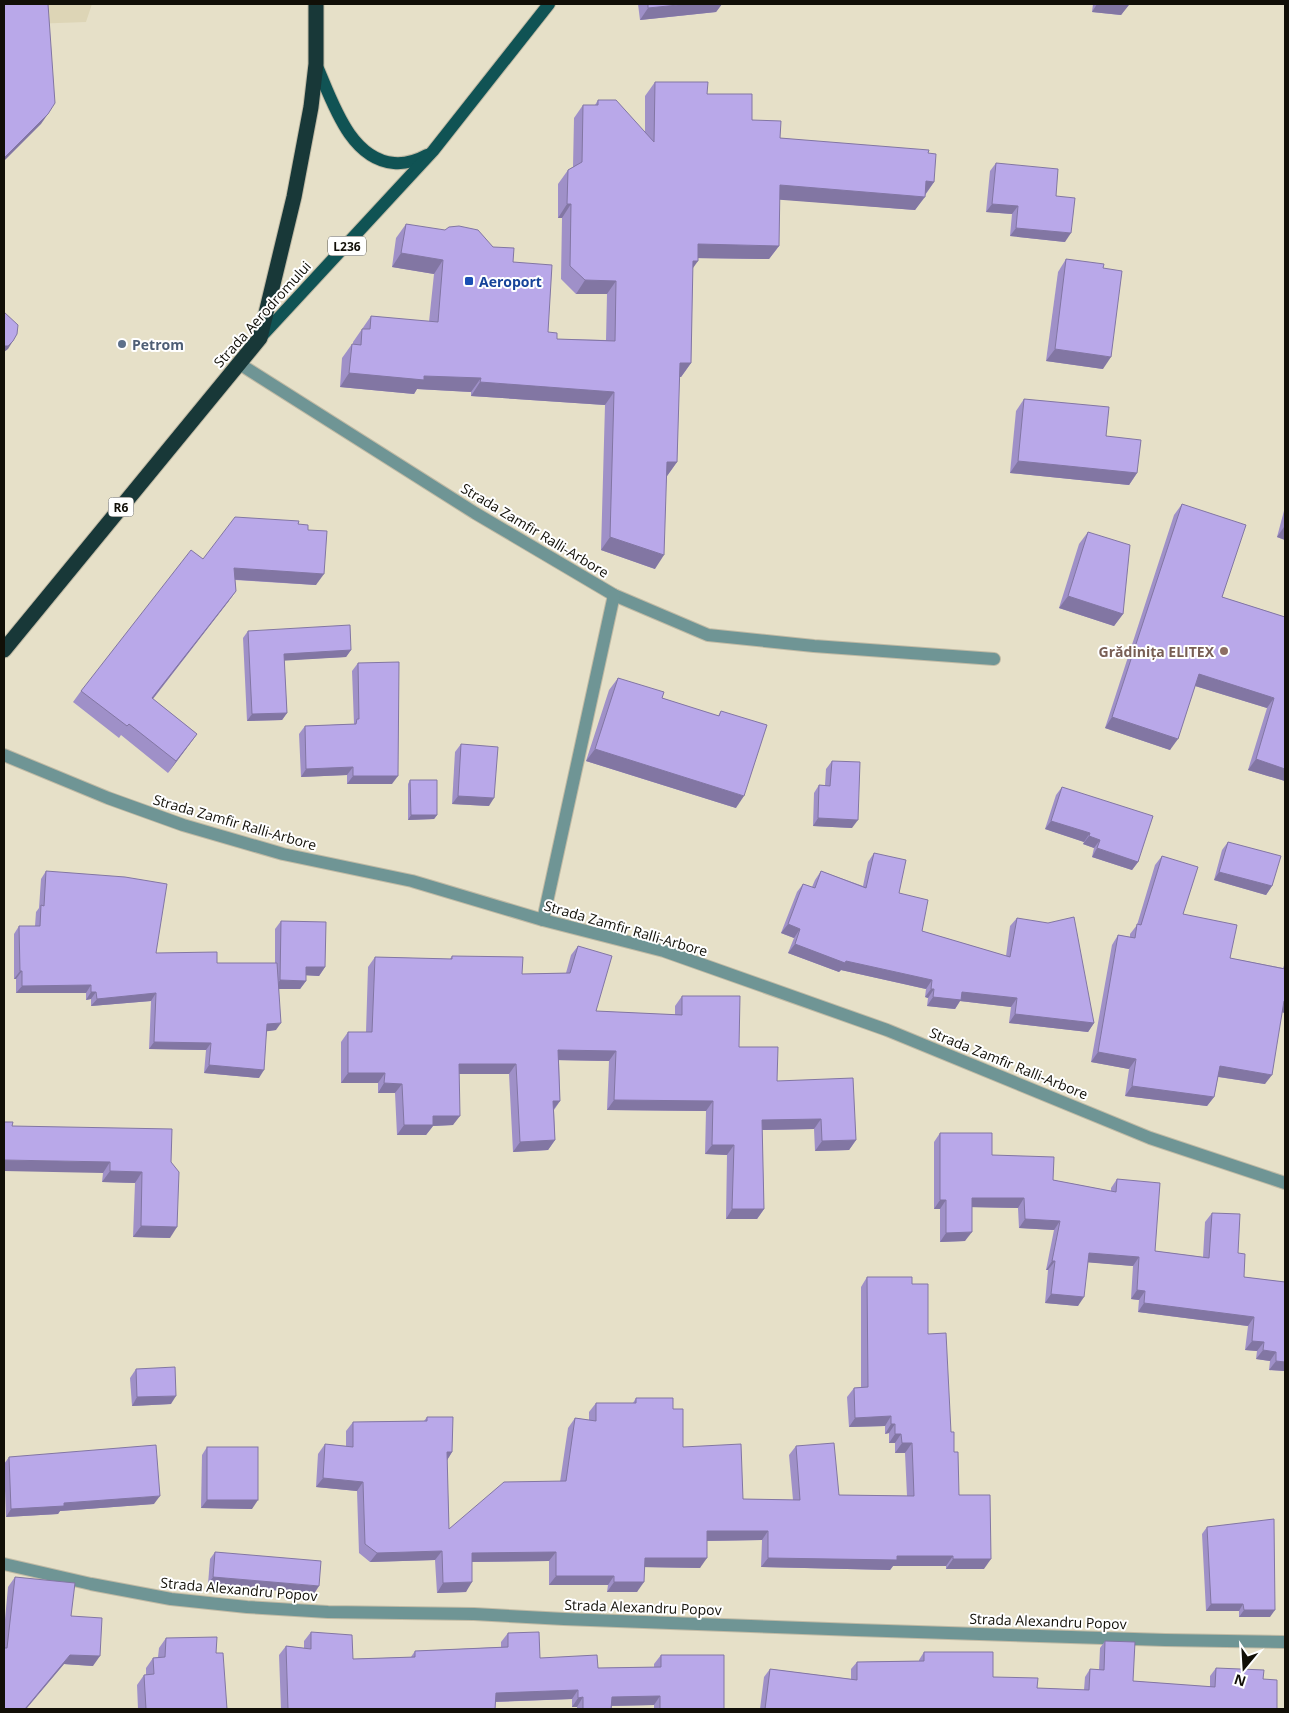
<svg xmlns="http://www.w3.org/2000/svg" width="1289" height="1713" font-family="'Open Sans',sans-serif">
<rect width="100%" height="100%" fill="#e6e0c8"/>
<polygon fill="#ddd5b6" points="4,4 92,4 86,22 4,25"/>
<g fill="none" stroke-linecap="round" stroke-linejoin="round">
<defs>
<g id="minor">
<polyline points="238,363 475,513 614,595 708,635 814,646 994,659"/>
<polyline points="4,755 108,798 183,825 283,854 412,881 543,920 664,951 887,1030 1150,1138 1285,1183"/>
<polyline points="543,920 614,595"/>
<polyline points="4,1564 91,1584 171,1599 247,1607 328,1612 474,1614 564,1619 856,1630 1165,1640 1285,1642"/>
</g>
<g id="major">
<path d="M316,64C332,100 349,159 394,163C406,164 416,161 427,155"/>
<polyline points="260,338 433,151 549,4"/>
</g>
<polyline id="highway" points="4,650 260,338 294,197 311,107 316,64 316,4"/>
</defs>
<use href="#minor" stroke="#c0baa5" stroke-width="14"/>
<use href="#major" stroke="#c0baa5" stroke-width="14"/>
<use href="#highway" stroke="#c0baa5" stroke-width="17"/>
<use href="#minor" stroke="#6f9595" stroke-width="12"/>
<use href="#major" stroke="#105354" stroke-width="12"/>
<use href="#highway" stroke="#183838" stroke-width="15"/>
</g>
<g fill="#9f90c8">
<polygon points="638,4 722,4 716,12 640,20"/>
<polygon points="1093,4 1129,4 1121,15 1092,12"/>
<polygon points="655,82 707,94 780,138 928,153 934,182 915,210 779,199 779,246 769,259 698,258 692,269 691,363 681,377 679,377 677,462 667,476 655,569 601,550 605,405 471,396 471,392 417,389 414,394 340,387 342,358 352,344 353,344 353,342 371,316 429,322 434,274 392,267 396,238 406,224 493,247 513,262 548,332 557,339 606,340 607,294 576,294 561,279 562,218 558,218 558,184 568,170 573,167 574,118 583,105 595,105 598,100 645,132 645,96"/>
<polygon points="996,163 1056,196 1065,242 1010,236 1012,214 986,212 990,171"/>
<polygon points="1066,259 1103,268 1103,369 1046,361 1058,272"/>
<polygon points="1024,399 1106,436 1137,473 1129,485 1010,473 1016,411"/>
<polygon points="1182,504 1222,597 1285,617 1285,781 1248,770 1267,708 1195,686 1170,750 1105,728 1174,515"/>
<polygon points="1285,507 1285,540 1277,537"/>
<polygon points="298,524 308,530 316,585 235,580 236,591 228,602 153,699 197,734 168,773 121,735 119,738 73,702 81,691 203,559"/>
<polygon points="1088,532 1123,614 1114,626 1059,608 1079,544"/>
<polygon points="248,631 351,650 346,657 284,660 287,713 282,720 247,721 243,638"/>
<polygon points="358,663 392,784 347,784 347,775 301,777 299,734 305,726 354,724 352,671"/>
<polygon points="618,678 662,698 718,716 721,711 736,808 586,761 609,690"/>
<polygon points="461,744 489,806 452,804 455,752"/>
<polygon points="832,761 852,828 813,826 814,793 819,785 825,785 826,769"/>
<polygon points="410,780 437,815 434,819 408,820 408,784"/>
<polygon points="1062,787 1138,862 1132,870 1092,857 1094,848 1083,844 1084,842 1045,829 1056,795"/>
<polygon points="1228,842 1272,886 1266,895 1214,880 1222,850"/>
<polygon points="874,853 922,931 1006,956 1010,926 1017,918 1094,1023 1088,1032 1009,1023 1011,1007 960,1001 955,1009 927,1006 928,998 925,997 926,989 841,970 839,972 788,953 794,938 781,933 797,892 803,884 812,887 815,880 821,871 863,886 868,862"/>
<polygon points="1162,856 1183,914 1230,958 1283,968 1285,963 1285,1013 1282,1012 1265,1084 1218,1077 1214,1097 1207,1106 1125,1096 1129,1069 1091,1062 1112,945 1118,935 1130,937 1130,934 1137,925 1155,865"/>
<polygon points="46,871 156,953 217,963 275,963 275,929 281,921 325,967 319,976 306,975 306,981 300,989 279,989 276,1030 267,1031 259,1078 204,1073 206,1050 149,1049 151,1001 91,1006 91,999 86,1000 86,993 16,993 16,979 14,979 14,934 19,926 35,926 36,912 39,908 41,879"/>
<polygon points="578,946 596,1011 675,1015 675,1006 682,996 777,1081 856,1140 849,1150 815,1151 814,1129 762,1130 764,1209 757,1219 726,1219 727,1155 705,1154 706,1111 607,1110 609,1061 559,1060 560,1101 554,1110 555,1140 548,1150 513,1152 509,1074 459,1074 453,1125 433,1126 426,1135 397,1135 395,1093 378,1093 378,1083 341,1083 341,1042 348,1032 366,1032 368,967 375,957 450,959 452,956 522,974 566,973 571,955"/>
<polygon points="12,1126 171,1162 170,1238 133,1237 135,1183 102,1182 103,1173"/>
<polygon points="940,1133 992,1155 1053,1180 1111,1191 1111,1188 1117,1179 1155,1251 1203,1257 1205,1222 1212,1213 1238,1253 1244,1277 1285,1282 1285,1371 1269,1370 1270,1361 1256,1359 1257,1351 1245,1350 1248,1326 1138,1312 1139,1300 1131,1299 1133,1266 1088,1262 1078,1306 1045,1303 1048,1270 1046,1270 1054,1230 1019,1228 1018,1208 972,1207 965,1241 940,1242 940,1209 934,1209 934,1142"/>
<polygon points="867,1277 912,1284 928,1334 951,1432 959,1495 984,1569 946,1569 946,1566 893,1566 890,1570 761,1567 762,1540 707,1541 700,1568 645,1567 637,1592 607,1592 608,1585 549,1585 549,1561 472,1562 466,1592 437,1593 435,1560 370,1562 359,1553 357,1491 316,1487 318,1454 325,1444 346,1446 346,1431 353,1422 424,1421 427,1417 452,1452 447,1460 449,1529 560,1482 568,1428 575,1418 589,1420 589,1412 596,1403 633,1403 636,1398 673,1409 683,1447 743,1499 793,1500 789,1455 796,1446 839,1495 907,1496 905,1453 895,1453 895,1443 889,1443 889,1433 885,1434 885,1426 849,1427 847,1397 854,1388 861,1387 861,1287"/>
<polygon points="136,1369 171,1404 132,1406 130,1378"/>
<polygon points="207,1447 252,1509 201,1508 202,1455"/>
<polygon points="9,1457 154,1504 60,1511 58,1514 6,1517 4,1464"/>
<polygon points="1207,1527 1270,1617 1239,1617 1239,1611 1206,1611 1202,1534"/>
<polygon points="215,1552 314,1594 208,1584 210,1559"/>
<polygon points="15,1577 71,1616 93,1666 64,1664 26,1709 4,1709 4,1630 8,1587"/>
<polygon points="311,1632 353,1659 411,1657 415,1651 501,1647 501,1642 508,1633 540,1658 598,1668 654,1667 654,1664 661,1655 724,1709 654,1709 654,1705 612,1706 611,1709 577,1709 577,1707 572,1707 572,1699 496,1702 495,1709 281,1709 279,1655 286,1646 304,1648 304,1641"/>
<polygon points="166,1638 216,1653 227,1709 138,1709 137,1685 144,1675 146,1675 146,1668 153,1658 158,1657 159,1648"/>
<polygon points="1105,1641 1133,1681 1210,1687 1210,1676 1216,1668 1263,1679 1277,1709 760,1709 764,1677 770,1669 851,1679 851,1669 857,1662 919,1661 919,1660 924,1652 993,1677 1037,1688 1084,1690 1085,1677 1090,1669 1099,1670 1100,1648"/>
</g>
<g fill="#8276a3">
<polygon points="688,4 722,4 716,12 640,20 648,8"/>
<polygon points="1097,4 1122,4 1129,5 1121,15 1092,12"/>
<polygon points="48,114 41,124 4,161 4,158"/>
<polygon points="926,181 934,182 924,196"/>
<polygon points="780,185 925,197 915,210 770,199"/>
<polygon points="567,204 571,204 562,218 558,218"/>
<polygon points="992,204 1018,206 1012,214 986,212"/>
<polygon points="1016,228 1071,233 1065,242 1010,236"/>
<polygon points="698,244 779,246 769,259 689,258"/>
<polygon points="401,253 443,260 434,274 392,267"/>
<polygon points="693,261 698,261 688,275"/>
<polygon points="585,280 616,281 607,294 576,294"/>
<polygon points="13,341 8,349 4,352 4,346"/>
<polygon points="1055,349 1111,357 1103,369 1046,361"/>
<polygon points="680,363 691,363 681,377 670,377"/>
<polygon points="349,373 424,376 481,378 471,392 417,389 414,394 340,387"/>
<polygon points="480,382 614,392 605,405 471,396"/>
<polygon points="1018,461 1137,473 1129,485 1010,473"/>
<polygon points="667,462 677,462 667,476 658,476"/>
<polygon points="1284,527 1285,527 1285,540 1277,537"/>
<polygon points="610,537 664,555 655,569 601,550"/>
<polygon points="234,568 324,574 316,585 226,579"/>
<polygon points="236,591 228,602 144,710 152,698"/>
<polygon points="1068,596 1123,614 1114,626 1059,608"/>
<polygon points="351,650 346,657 279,661 284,654"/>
<polygon points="1199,674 1274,698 1267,708 1192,685"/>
<polygon points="287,713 282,720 247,721 252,714"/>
<polygon points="1112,717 1178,739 1170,750 1105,728"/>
<polygon points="197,734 189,745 168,773 176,761"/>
<polygon points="595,749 744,796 736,808 586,761"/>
<polygon points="1256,759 1285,769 1285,781 1248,770"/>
<polygon points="353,767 347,775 301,777 306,769"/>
<polygon points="353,776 398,776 392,784 347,784"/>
<polygon points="458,796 494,798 489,806 452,804"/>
<polygon points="411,815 437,815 434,819 408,820"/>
<polygon points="818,818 858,820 852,828 813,826"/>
<polygon points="1051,821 1090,833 1084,842 1045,829"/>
<polygon points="1089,836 1100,840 1094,848 1083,844"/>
<polygon points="1097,848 1138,862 1132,870 1092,857"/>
<polygon points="1219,872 1272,886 1266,895 1214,880"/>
<polygon points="788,924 800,929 794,938 781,933"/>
<polygon points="795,944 846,961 932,980 926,989 841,970 839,972 788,953"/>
<polygon points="306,967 325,967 319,976 300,975"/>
<polygon points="20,971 22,971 16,979 14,979"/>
<polygon points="280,980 306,981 300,989 274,989"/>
<polygon points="91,985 86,993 16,993 22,986"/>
<polygon points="931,989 934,989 928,998 925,997"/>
<polygon points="91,992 96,992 91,999 86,1000"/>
<polygon points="962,992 1017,998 1011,1007 960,1001 955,1009 927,1006 933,997"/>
<polygon points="156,993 151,1001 91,1006 97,999"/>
<polygon points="1284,1001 1285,1001 1285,1013 1277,1011"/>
<polygon points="1015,1014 1094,1023 1088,1032 1009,1023"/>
<polygon points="281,1023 276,1030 262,1032 267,1024"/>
<polygon points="154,1042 211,1043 206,1050 149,1049"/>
<polygon points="558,1050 616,1051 609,1061 551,1060"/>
<polygon points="1098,1052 1136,1059 1129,1069 1091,1062"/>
<polygon points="459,1064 516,1064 509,1074 452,1074"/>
<polygon points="209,1065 264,1070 259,1078 204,1073"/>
<polygon points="1220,1066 1272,1075 1265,1084 1213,1076"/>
<polygon points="348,1073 385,1073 378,1083 341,1083"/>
<polygon points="384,1083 402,1084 395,1093 378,1093"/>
<polygon points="1132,1086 1214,1097 1207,1106 1125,1096"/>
<polygon points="614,1100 713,1101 706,1111 607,1110"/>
<polygon points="553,1101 560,1101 553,1110"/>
<polygon points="433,1116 460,1116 453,1125 433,1126 426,1135 397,1135 404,1125"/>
<polygon points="821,1119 814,1129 755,1130 762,1120"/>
<polygon points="555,1140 548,1150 513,1152 520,1142"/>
<polygon points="856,1140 849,1150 815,1151 822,1141"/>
<polygon points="712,1145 734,1145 727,1155 705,1154"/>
<polygon points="4,1160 110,1162 103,1173 4,1171"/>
<polygon points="110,1171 142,1172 135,1183 102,1182"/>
<polygon points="972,1198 1024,1198 1018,1208 965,1207"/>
<polygon points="940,1200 946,1200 940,1209 934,1209"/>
<polygon points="732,1209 764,1209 757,1219 726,1219"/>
<polygon points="1025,1219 1060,1221 1054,1230 1019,1228"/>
<polygon points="141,1226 177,1227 170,1238 133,1237"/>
<polygon points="972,1232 965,1241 940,1242 946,1233"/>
<polygon points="1089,1253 1139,1257 1133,1266 1083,1262"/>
<polygon points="1052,1261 1055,1261 1048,1270 1046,1270"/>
<polygon points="1137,1290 1145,1291 1139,1300 1131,1299"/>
<polygon points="1051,1294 1084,1297 1078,1306 1045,1303"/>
<polygon points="1144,1303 1254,1317 1248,1326 1138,1312"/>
<polygon points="1252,1341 1264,1342 1257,1351 1245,1350"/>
<polygon points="1263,1350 1276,1352 1270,1361 1256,1359"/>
<polygon points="1276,1361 1285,1362 1285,1371 1269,1370"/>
<polygon points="176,1396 171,1404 132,1406 137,1397"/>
<polygon points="891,1416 885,1426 849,1427 855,1418"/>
<polygon points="891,1424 895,1424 889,1433 885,1434"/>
<polygon points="895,1434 901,1434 895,1443 889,1443"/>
<polygon points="902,1443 912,1443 905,1453 895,1453"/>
<polygon points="447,1452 452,1452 446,1462"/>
<polygon points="323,1478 363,1482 357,1491 316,1487"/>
<polygon points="160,1496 154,1504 60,1511 58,1514 6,1517 11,1509 64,1503"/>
<polygon points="207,1500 258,1500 252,1509 201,1508"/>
<polygon points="707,1531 768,1531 762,1540 701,1541"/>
<polygon points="442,1551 435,1560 370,1562 377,1553"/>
<polygon points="556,1552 549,1561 465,1562 472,1553"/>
<polygon points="897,1556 953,1556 946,1566 893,1566 890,1570 761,1567 768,1558"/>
<polygon points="645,1558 707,1558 700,1568 639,1567"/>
<polygon points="953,1559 991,1559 984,1569 946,1569"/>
<polygon points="556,1576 614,1576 608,1585 549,1585"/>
<polygon points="213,1577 319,1586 314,1594 208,1584"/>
<polygon points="472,1582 466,1592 437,1593 443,1583"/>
<polygon points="614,1582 644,1582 637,1592 607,1592"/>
<polygon points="1211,1604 1243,1604 1239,1611 1206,1611"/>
<polygon points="1244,1610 1275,1610 1270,1617 1239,1617"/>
<polygon points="70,1655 100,1656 93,1666 64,1664 26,1709 25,1709"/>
<polygon points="578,1690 572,1699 490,1702 496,1693"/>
<polygon points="660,1696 654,1705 606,1706 612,1697"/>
<polygon points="583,1697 577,1707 572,1707 578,1698"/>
</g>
<g fill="#b9a8e9" stroke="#8276a3">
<polygon points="4,4 48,4 55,103 48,114 4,158"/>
<polygon points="648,4 688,4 648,8"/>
<polygon points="655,82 708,82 707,94 752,94 752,120 781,121 780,138 929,150 928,153 936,154 934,182 926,181 925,197 780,185 779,246 698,244 698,261 693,261 691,363 680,363 677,462 667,462 664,555 610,537 614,392 480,382 481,378 424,376 424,380 349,373 352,344 361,345 362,329 370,329 371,316 438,322 443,260 401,253 406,224 445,230 449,227 459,226 478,230 493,247 514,248 513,262 552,265 548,332 557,333 557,339 615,341 616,281 585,280 570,266 571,204 567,204 568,170 582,162 583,105 598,105 598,100 616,100 654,142"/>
<polygon points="996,163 1058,169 1056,196 1075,198 1071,233 1016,228 1018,206 992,204"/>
<polygon points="1066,259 1104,264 1103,268 1122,271 1111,357 1055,349"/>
<polygon points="4,312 18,325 17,334 13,341 8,346 4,346"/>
<polygon points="1024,399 1109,407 1106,436 1141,440 1137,473 1018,461"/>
<polygon points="1182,504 1246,525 1222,597 1285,617 1285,769 1256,759 1274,698 1199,674 1178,739 1112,717"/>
<polygon points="235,517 299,521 298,524 308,525 308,530 327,531 324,574 234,568 236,591 152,698 197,734 176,761 129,724 127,726 81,691 191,550 203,559"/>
<polygon points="1088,532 1130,545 1123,614 1068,596"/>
<polygon points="350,625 351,650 284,654 287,713 252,714 248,631"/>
<polygon points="399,662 398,776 353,776 353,767 306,769 305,726 356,724 357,719 359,719 358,663"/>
<polygon points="618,678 664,692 662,698 719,716 721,711 767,725 744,796 595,749"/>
<polygon points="461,744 498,747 494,798 458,796"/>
<polygon points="832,761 860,762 858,820 818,818 819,785 830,786"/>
<polygon points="410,780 437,780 437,815 411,815"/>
<polygon points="1062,787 1153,816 1138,862 1097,848 1100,840 1089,836 1090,833 1051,821"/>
<polygon points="1228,842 1281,856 1272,886 1219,872"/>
<polygon points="874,853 906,860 899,893 928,900 922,931 1010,957 1017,918 1048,923 1074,917 1094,1023 1015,1014 1017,998 962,992 961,1000 933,997 934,989 931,989 932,980 846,961 845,963 795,944 800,929 788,924 803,884 815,888 821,871 866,888"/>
<polygon points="1162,856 1198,867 1183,914 1237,925 1230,958 1285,969 1285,1001 1284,1001 1272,1075 1220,1066 1214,1097 1132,1086 1136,1059 1098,1052 1118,935 1135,938 1137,924 1141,925"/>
<polygon points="46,871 125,877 167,884 156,953 217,952 217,963 277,963 281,1023 267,1024 264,1070 209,1065 211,1043 154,1042 156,993 97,999 96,992 91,992 91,985 22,986 22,971 20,971 19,926 40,926 41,905 44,906"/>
<polygon points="281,921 326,922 325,967 306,967 306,981 280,980"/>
<polygon points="578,946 612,956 596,1011 682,1015 682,996 740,996 739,1047 778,1047 777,1081 853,1078 856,1140 822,1141 821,1119 762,1120 764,1209 732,1209 734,1145 712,1145 713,1101 614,1100 616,1051 558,1050 560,1101 553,1101 555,1140 520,1142 516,1064 459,1064 460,1116 433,1116 433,1125 404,1125 402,1084 384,1083 385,1073 348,1073 348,1032 372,1032 375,957 452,959 452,956 523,957 522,974 570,973"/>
<polygon points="4,1122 13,1122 12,1126 172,1129 171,1162 179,1172 177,1227 141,1226 142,1172 110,1171 110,1162 4,1160"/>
<polygon points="940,1133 992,1133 992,1155 1054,1157 1053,1180 1116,1192 1117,1179 1160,1183 1155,1251 1209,1258 1212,1213 1240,1214 1238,1253 1245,1254 1244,1277 1285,1282 1285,1362 1276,1361 1276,1352 1263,1350 1264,1342 1252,1341 1254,1317 1144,1303 1145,1291 1137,1290 1139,1257 1089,1253 1084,1297 1051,1294 1055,1261 1052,1261 1060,1221 1025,1219 1024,1198 972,1198 972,1232 946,1233 946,1200 940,1200"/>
<polygon points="867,1277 912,1277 912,1284 928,1284 928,1334 946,1333 951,1432 954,1432 954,1452 958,1452 959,1495 990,1495 991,1559 953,1559 953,1556 897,1556 897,1560 768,1558 768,1531 707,1531 707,1558 645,1558 644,1582 614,1582 614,1576 556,1576 556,1552 472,1553 472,1582 443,1583 442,1551 377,1553 365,1544 363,1482 323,1478 325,1444 353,1447 353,1422 427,1421 427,1417 453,1417 452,1452 447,1452 449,1529 504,1482 566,1481 575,1418 596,1421 596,1403 636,1403 636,1398 673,1398 673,1409 683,1409 683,1447 741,1444 743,1499 800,1500 796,1446 834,1443 839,1495 914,1496 912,1443 902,1443 901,1434 895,1434 895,1424 891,1424 891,1416 855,1418 854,1388 868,1387"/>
<polygon points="175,1367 176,1396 137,1397 136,1369"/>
<polygon points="156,1445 160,1496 64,1503 64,1506 11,1509 9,1457"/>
<rect x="207" y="1447" width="51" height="53"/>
<polygon points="1274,1519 1275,1610 1244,1610 1243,1604 1211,1604 1207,1527"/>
<polygon points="215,1552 321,1561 319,1586 213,1577"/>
<polygon points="15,1577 75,1583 71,1616 102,1618 100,1656 70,1655 25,1709 4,1709 4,1648 7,1648"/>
<polygon points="311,1632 352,1635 353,1659 415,1657 415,1651 508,1647 508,1633 539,1632 540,1658 597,1655 598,1668 661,1667 661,1655 724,1655 724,1709 660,1709 660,1696 612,1697 611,1709 583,1709 583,1697 578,1698 578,1690 496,1693 495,1709 288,1709 286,1646 311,1649"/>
<polygon points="217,1637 216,1653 223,1653 227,1709 146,1709 144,1675 154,1674 153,1658 165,1657 166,1638"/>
<polygon points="1105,1641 1135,1642 1133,1681 1215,1687 1216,1668 1264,1670 1263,1679 1277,1680 1277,1709 765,1709 770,1669 857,1680 857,1662 924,1661 924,1652 993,1652 993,1677 1038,1678 1037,1688 1089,1690 1090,1669 1104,1670"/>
</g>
<rect fill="#1a4fb4" stroke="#fff" stroke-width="2" x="464" y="276" width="10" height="10" rx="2.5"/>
<circle fill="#5c6f8a" stroke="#fff" stroke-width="2" cx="122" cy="344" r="5"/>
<circle fill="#8d6e63" stroke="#fff" stroke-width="2" cx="1224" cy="651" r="5"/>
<g text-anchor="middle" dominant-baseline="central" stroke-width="4" stroke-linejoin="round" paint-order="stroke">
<g fill="#fff" stroke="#585751" stroke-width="1">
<rect x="328" y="236.5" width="38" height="19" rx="4"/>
<rect x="108.5" y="497.5" width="25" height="19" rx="4"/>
</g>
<g font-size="12" font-weight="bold" fill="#110f07">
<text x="347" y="246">L236</text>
<text x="121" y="507">R6</text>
</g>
<g font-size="14" font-weight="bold" fill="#164399" stroke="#fff" text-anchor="start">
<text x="479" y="281">Aeroport</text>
</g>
<g font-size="14" fill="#110f07" stroke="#fff">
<text transform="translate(262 314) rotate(-48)">Strada Aerodromului</text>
<text transform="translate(535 530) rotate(31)">Strada Zamfir Ralli-Arbore</text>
<text transform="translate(235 822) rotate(16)">Strada Zamfir Ralli-Arbore</text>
<text transform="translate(626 928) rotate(16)">Strada Zamfir Ralli-Arbore</text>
<text transform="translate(1009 1063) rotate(22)">Strada Zamfir Ralli-Arbore</text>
<text transform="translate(239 1589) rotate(5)">Strada Alexandru Popov</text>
<text transform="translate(643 1607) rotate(2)">Strada Alexandru Popov</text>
<text transform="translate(1048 1621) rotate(2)">Strada Alexandru Popov</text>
</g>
<g font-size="14" font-weight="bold" fill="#4e5e75" stroke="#fff" text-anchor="start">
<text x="132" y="344">Petrom</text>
</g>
<g font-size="14" font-weight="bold" fill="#785e54" stroke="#fff" text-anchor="end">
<text x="1214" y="651">Grădinița ELITEX</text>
</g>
</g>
<rect width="1289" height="1713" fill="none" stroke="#110f07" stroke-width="10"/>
<g transform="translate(1244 1668) rotate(198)" stroke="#ffffff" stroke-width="4" paint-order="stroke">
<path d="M0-4L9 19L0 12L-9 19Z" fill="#110f07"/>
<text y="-8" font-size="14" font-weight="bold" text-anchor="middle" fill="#110f07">N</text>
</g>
</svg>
